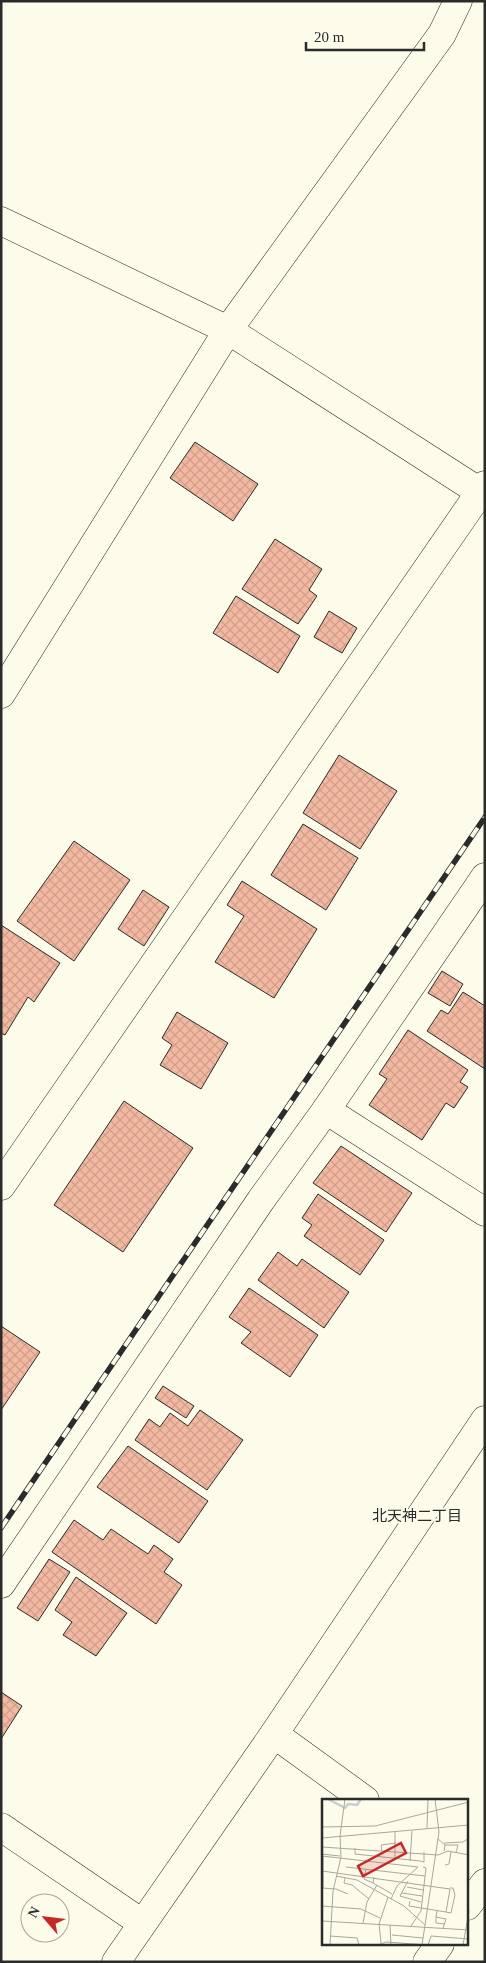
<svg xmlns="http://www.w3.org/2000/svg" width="486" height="1963" font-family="'Times New Roman','Noto Sans JP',serif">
<defs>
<pattern id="building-cross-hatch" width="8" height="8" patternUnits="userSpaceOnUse" patternTransform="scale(1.25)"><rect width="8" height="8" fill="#f2b8a0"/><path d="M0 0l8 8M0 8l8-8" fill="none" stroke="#d09e8a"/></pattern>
</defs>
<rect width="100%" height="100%" fill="#fdfbea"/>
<g fill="url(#building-cross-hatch)" stroke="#2b2b2b">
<polygon points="195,442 258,484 233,521 170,478"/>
<polygon points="275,539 322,569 309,590 317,596 298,624 242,589"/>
<polygon points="236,596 300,636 278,673 213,633"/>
<polygon points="329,611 357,628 342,653 314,637"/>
<polygon points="339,755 397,791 360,849 303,813"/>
<polygon points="303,824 358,858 326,910 271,875"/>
<polygon points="74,841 130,880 74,961 17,921"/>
<polygon points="242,881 317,929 274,998 215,962 244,916 227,905"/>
<polygon points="143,890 169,907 144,946 118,929"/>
<polygon points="1,925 60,963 34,1002 28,997 5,1035 1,1033"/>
<polygon points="442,971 463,984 450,1006 428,993"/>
<polygon points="463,992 485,1006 485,1069 427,1031 441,1010 448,1014"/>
<polygon points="177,1012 228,1043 201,1089 160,1065 172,1045 162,1038"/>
<polygon points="408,1030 468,1070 460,1082 468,1087 454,1108 446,1103 422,1140 369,1105 387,1079 379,1074"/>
<polygon points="124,1101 193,1148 123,1252 54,1205"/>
<polygon points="341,1146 412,1193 386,1232 313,1183"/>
<polygon points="318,1194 384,1240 360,1275 304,1236 312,1225 302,1218"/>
<polygon points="278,1252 297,1266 302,1259 349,1292 324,1328 258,1280"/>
<polygon points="249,1288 318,1335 290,1377 241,1343 251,1332 229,1317"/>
<polygon points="1,1326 40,1352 1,1410"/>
<polygon points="163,1386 194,1406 186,1418 155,1398"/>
<polygon points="200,1410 243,1440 207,1490 135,1440 149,1419 160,1427 170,1413 188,1426"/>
<polygon points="128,1446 208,1501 179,1543 97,1487"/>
<polygon points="74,1520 103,1540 111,1529 148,1554 154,1545 173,1559 164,1572 182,1585 156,1624 52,1552"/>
<polygon points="49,1559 70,1572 38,1621 17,1608"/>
<polygon points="76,1577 127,1613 96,1656 63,1635 72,1622 55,1610"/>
<polygon points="1,1692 22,1706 1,1739"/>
</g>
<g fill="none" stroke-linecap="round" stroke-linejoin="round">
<defs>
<g id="street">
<polyline points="1,221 228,330 480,492"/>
<polyline points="1,694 228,330 442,34 458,1"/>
<polyline points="326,1110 485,1212"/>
<polyline points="1,1186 485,485"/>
<polyline points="1,1584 261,1200 326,1110 485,877"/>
<polyline points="274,1734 365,1800"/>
<polyline points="1,1827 142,1923"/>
<polyline points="467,1906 485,1883"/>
<polyline points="116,1962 274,1734 485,1420"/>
<polyline points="427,1962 440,1944"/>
</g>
</defs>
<use href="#street" stroke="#2b2b2b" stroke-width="29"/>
<use href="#street" stroke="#fdfbea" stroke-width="28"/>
<defs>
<polyline id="rail" points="1,1528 485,817"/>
</defs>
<use href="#rail" stroke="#2b2b2b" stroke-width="5.5"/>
<use href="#rail" stroke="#fdfbea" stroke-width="4" stroke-dasharray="11" stroke-linecap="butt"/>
</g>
<g text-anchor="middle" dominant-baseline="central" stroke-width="4" stroke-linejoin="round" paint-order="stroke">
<g font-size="15" fill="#2b2b2b" stroke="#fdfbea">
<text x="417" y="1516">北天神二丁目</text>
</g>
</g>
<g transform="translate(322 1799)">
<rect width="146" height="146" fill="#fdfbea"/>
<path fill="none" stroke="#c7d0d0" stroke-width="2.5" d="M6,0L23,9L26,5L35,6L39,0"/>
<path fill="none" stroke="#a9a89e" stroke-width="1" d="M0,28L53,27L147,3M105,29L106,0M73,33V59M0,39L147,26M116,40L123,46L122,52M122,44L141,43L147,39M123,46H136L134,54M0,48L116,56L126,52L147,56M33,49V55L98,62L102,63V53M60,52L59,46L74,44M0,55L18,57M0,57L96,68L75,87L69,100M88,62L90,32M123,66L127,65L129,53M24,68L103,77M44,70L42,80L51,84M0,72L128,90L124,113L87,107L88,102M14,77L35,81L82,107L103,126M52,78L51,84L70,95M23,79L22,84L30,86L47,100M86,82L78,97L99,103M85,88L101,91M0,89L14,90L26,95M1,89V57M80,94L100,97M0,107L39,110L58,119M115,112L114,118L124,120L121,129M124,113L129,114L133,96L131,89H128M114,118V124L123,125M0,122L147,131M41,124L45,103L55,86M68,126L69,146M89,127L99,112L104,69L101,68M70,136L101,139M8,137L35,139L37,146M59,144L57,125L66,98M8,146L11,92L19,58L18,37L23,0M56,146L64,143L106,146L109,137L147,140M100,146L117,33L113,0M141,146L147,112"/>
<path fill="#c62828" fill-opacity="0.15" stroke="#c62828" stroke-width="2.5" d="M79,44L84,54L41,77L36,67Z"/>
<rect width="146" height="146" fill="none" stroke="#2b2b2b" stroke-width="2.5"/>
</g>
<rect width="486" height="1963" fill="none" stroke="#2b2b2b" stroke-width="5"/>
<g transform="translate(45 1918) rotate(298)"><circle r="24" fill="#fdfbea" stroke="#a9a89e"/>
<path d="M0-4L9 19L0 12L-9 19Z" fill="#c62828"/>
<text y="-8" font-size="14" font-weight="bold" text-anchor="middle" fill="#2b2b2b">N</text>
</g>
<path d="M306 42v8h118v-8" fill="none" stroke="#2b2b2b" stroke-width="2.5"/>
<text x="314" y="42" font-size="15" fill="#2b2b2b" stroke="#fdfbea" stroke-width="4" paint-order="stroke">20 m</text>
</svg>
